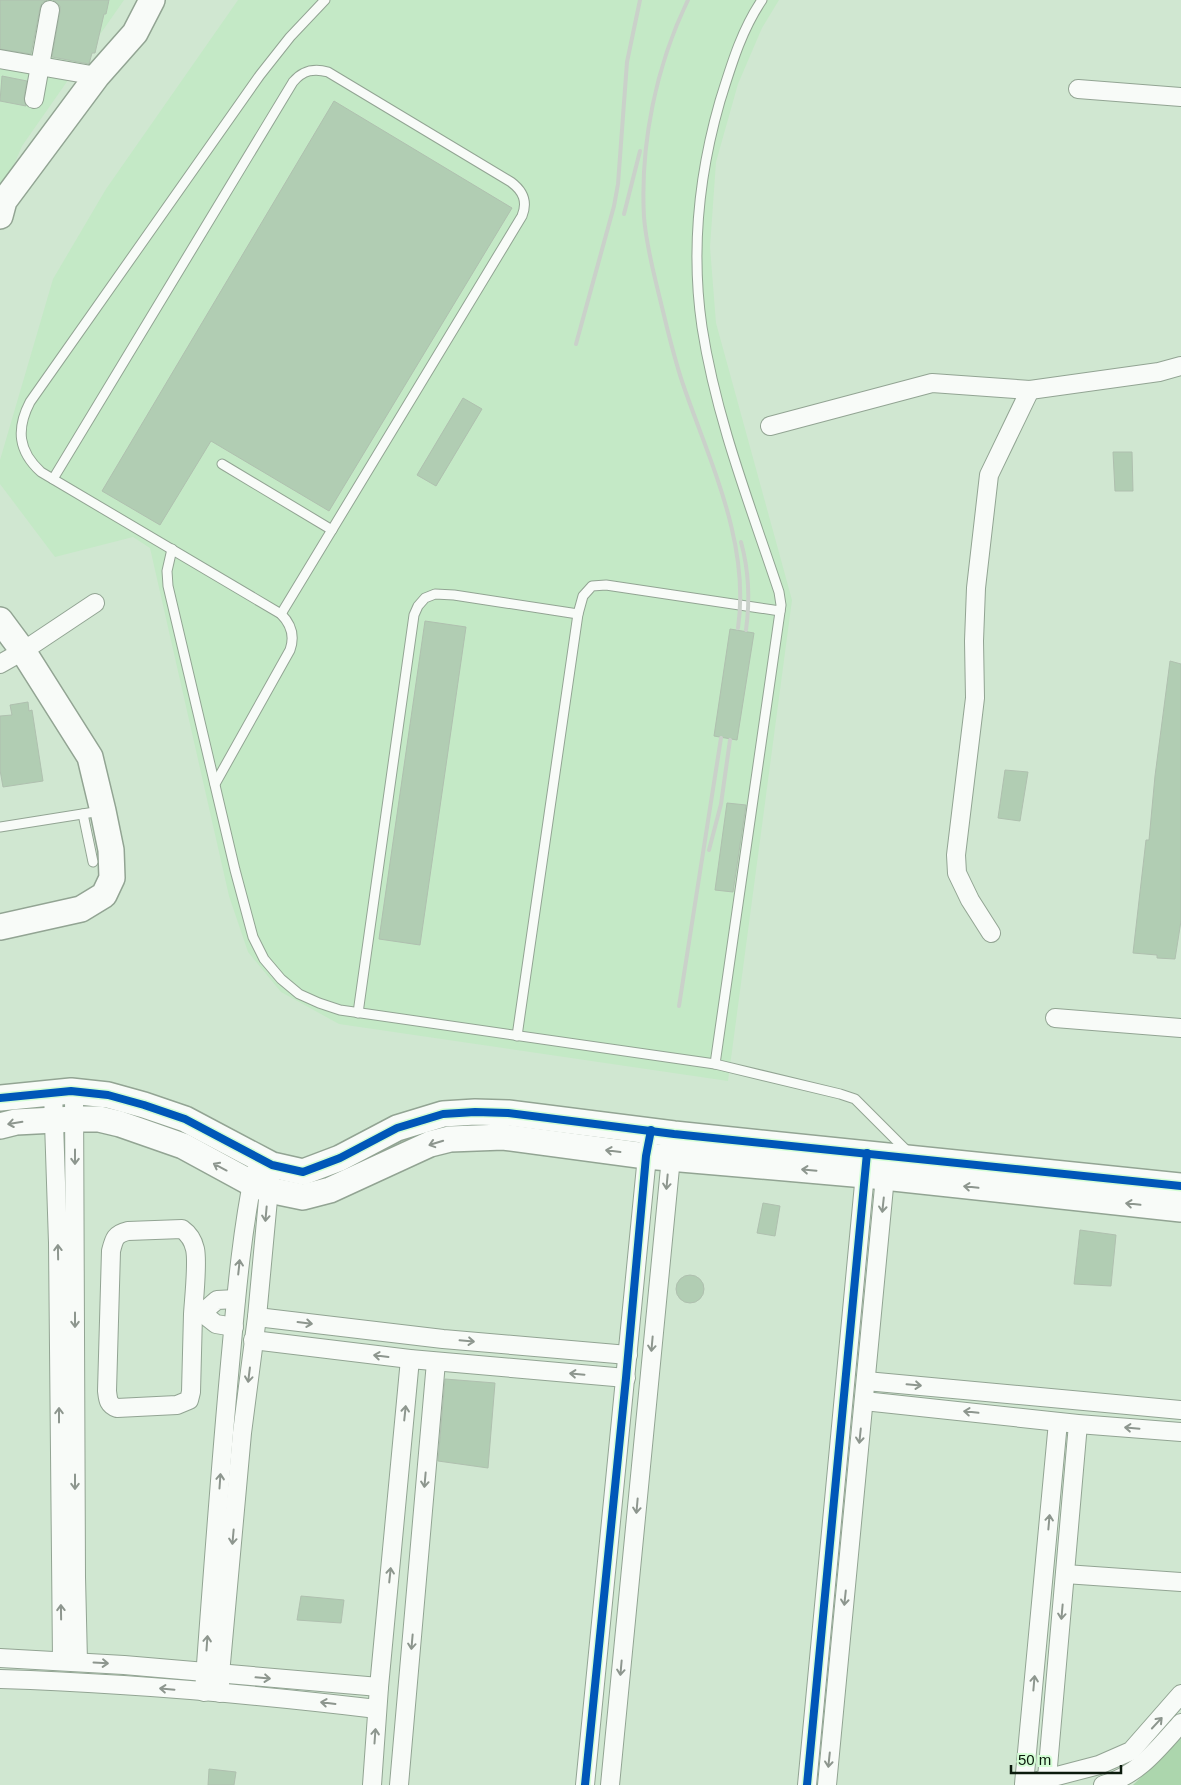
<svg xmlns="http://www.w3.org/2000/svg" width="1181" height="1785" font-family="Arial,sans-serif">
<rect width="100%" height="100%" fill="#d0e7d1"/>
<g fill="#c4e9c6">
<polygon points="0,0 124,0 22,146 0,198"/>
<polygon points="238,0 779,0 762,28 738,84 716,162 710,247 716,323 792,600 728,1081 339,1024 281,992 248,952 229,896 150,548 133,537 55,557 0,484 0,460 53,279 106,189"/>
</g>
<polygon fill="#acd6ad" points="1181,1738 1181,1785 1133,1785"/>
<g fill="#b1cdb3" stroke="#afc0af">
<polygon points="0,0 47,0 42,3 40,8 31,54 0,49"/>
<polygon points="53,0 109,0 106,14 104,14 95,53 92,53 89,64 52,57 60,11 60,6"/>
<polygon points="2,76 27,81 24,98 26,106 0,101"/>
<polygon points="334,101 512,208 329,511 211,441 160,525 102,491"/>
<polygon points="463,398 482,409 436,486 417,475"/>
<polygon points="1113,452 1132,452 1133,491 1115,491"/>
<polygon points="425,621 466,627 420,945 379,939"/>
<polygon points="730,629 754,633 737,740 714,736"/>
<polygon points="1170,661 1181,664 1181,921 1175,959 1157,958 1157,955 1133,953 1146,840 1149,840 1155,776"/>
<polygon points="28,702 29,711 32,710 43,781 3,787 0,770 0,716 12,715 10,705"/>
<polygon points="1005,770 1028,772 1020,821 998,818"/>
<polygon points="727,803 746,805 733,892 715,890"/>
<polygon points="763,1203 780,1206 775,1236 757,1233"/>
<polygon points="1080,1230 1116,1235 1111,1286 1074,1284"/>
<circle cx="690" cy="1289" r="14"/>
<polygon points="445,1379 495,1383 488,1468 438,1461"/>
<polygon points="301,1596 344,1600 341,1623 297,1620"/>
<polygon points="209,1769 236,1772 234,1785 208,1785"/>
</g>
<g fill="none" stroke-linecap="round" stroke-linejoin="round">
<defs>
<g id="lane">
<polyline points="222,464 332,530"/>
<path d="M53,479L293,82C303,70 314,68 328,72L511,182C523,191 528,201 522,216L281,614"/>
<polyline points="172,549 167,571 168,586 235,870 253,937 264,959 281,979 299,994 319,1003 340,1010 715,1064 840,1094 855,1099 908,1152"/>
<path d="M215,784L290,650C295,636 291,624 281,614L41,472C18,451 16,429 30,402L260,75L290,37L325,0"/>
<polyline points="83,814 93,862"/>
<polyline points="0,827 101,811"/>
<polyline points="358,1013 414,615 418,606 425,598 435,594 454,595 578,614"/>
<polyline points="517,1036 578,614 583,596 592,586 606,585 780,611"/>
<path d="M715,1064L781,605L779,592C750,505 716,418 702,327C691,252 699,174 720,101C731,66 741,31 762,0"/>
</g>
<g id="street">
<polyline points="0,59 97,76"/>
<polyline points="1078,89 1181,97"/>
<polyline points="34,99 50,10"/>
<polyline points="770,426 932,383 1030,390 1159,372 1181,366"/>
<polyline points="0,664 23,651 95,603"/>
<polyline points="991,933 970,900 957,873 956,855 975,698 974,641 976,588 989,475 1030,390"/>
<polyline points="1055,1018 1181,1028"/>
<polyline points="74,1091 76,1577 78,1662"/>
<polyline points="53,1092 58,1243 62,1661"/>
<path d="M193,1314C194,1298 198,1262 195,1249C193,1240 189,1234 182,1229L128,1231C115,1234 114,1239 111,1251L107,1391C108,1399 108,1405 117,1408L177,1405L189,1400L191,1392L193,1314L202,1313"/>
<polyline points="257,1317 443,1339 628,1355"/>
<polyline points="234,1327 216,1324 202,1313 217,1300 236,1299"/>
<polyline points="253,1340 410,1359 626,1378"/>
<polyline points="866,1381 1181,1410"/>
<polyline points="864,1401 1078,1424 1181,1432"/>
<polyline points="1065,1574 1181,1582"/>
<polyline points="0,1658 124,1665 379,1687"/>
<path d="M0,1679C126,1683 252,1694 377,1709"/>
<path d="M204,1692C212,1582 220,1473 230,1364C236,1300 241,1236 254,1173"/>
<polyline points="220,1693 220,1674 242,1433 257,1317 270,1178"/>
<polyline points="1047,1778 1078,1424"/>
<polyline points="1038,1781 1099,1765 1131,1751 1181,1694"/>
<polyline points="1024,1784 1058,1422"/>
<polyline points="372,1785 379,1687 410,1359"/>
<polyline points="399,1785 436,1362"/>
<polyline points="585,1785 648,1146"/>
<polyline points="610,1785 672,1147"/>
<polyline points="807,1785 866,1163"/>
<polyline points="827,1785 886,1166"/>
<path d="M1103,1785C1138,1775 1157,1750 1181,1723"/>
</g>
<g id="secondary">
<polyline points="0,216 4,201 97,76 135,33 152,0"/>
<polyline points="0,620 23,651 90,757 103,811 111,850 112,878 104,895 81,909 0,927"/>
<polyline points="0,1098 71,1091 108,1095 144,1105 185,1119 272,1165 303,1172 340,1158 397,1128 443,1114 475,1112 508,1113 674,1134 1181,1186"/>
<polyline points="0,1126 16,1122 75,1119 99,1119 120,1124 183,1146 251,1183 269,1190 303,1197 330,1190 430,1144 450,1139 503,1137 646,1156 865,1175 1181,1209"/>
</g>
</defs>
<use href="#lane" stroke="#92a493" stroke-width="11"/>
<use href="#street" stroke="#92a493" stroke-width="20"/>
<use href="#secondary" stroke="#92a493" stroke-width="28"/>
<use href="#lane" stroke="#f8fbf8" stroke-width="9"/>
<use href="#street" stroke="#f8fbf8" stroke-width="18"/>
<use href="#secondary" stroke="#f8fbf8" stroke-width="25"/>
<g stroke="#cad1ca" stroke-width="4">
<path d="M688,0C656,66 640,144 644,217C646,244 653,270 659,295C667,327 674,360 685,390C712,467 750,545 738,628"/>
<polyline points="624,214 640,151"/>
<polyline points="576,344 614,206 618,184 627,62 640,0"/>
<path d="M741,542C749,571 750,601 746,630"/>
<polyline points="709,850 721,804 730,740"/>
<polyline points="679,1006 721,738"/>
</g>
<defs>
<g id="cycleway">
<polyline points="0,1098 71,1091 108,1095 144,1105 185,1119 272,1165 303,1172 340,1158 397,1128 443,1114 475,1112 508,1113 674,1134 1181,1186"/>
<polyline points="585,1785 626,1378 646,1156 651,1130"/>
<polyline points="807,1785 867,1153"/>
</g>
</defs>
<use href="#cycleway" stroke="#d4fed5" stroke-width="11"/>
<use href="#cycleway" stroke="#0057b8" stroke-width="8"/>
</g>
<defs><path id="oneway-shaft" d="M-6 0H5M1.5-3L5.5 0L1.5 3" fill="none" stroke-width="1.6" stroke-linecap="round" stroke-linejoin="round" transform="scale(1.25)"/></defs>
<g stroke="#8d968e">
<use href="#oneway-shaft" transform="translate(15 1123) rotate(171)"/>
<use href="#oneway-shaft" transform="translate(436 1143) rotate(163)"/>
<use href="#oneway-shaft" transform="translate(613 1151) rotate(-173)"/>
<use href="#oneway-shaft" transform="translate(75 1157) rotate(90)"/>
<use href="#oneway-shaft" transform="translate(220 1167) rotate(-152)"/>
<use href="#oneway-shaft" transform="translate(809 1170) rotate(-175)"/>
<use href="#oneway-shaft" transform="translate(667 1182) rotate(95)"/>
<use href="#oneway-shaft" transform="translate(971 1187) rotate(-174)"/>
<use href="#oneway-shaft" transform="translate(1133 1204) rotate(-174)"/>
<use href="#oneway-shaft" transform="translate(883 1205) rotate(96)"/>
<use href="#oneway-shaft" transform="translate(266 1214) rotate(95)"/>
<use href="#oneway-shaft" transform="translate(58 1252) rotate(-91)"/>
<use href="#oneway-shaft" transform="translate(239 1267) rotate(-84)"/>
<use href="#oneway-shaft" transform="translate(75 1320) rotate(90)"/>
<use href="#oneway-shaft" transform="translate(305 1323) rotate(7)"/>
<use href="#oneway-shaft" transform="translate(467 1341) rotate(5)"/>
<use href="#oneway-shaft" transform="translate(652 1344) rotate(95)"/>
<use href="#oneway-shaft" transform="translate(381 1356) rotate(-173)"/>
<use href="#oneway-shaft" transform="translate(577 1374) rotate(-175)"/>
<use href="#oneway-shaft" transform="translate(249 1375) rotate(97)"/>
<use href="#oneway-shaft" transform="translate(914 1385) rotate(5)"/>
<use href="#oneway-shaft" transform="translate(971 1412) rotate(-174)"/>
<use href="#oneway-shaft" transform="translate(405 1413) rotate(-84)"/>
<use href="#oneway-shaft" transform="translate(59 1415) rotate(-90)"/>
<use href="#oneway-shaft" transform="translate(1132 1428) rotate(-175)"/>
<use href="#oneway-shaft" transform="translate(860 1436) rotate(96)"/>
<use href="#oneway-shaft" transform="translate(425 1480) rotate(95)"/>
<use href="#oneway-shaft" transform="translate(220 1481) rotate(-86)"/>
<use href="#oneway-shaft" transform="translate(75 1482) rotate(90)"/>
<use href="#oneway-shaft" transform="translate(637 1506) rotate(95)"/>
<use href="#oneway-shaft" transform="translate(1049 1522) rotate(-85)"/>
<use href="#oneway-shaft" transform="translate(233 1537) rotate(95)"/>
<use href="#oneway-shaft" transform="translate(390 1575) rotate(-84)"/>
<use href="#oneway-shaft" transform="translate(845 1598) rotate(96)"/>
<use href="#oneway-shaft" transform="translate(61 1612) rotate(-91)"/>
<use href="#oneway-shaft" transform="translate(1062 1612) rotate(95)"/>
<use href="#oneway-shaft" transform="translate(412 1642) rotate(95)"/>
<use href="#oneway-shaft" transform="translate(207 1643) rotate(-86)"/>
<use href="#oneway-shaft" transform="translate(101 1663) rotate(3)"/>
<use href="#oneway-shaft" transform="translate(621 1668) rotate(95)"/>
<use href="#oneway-shaft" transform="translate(263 1678) rotate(5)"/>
<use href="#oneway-shaft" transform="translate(1034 1683) rotate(-85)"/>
<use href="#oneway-shaft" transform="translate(167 1689) rotate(-175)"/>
<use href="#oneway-shaft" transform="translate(328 1703) rotate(-173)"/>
<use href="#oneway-shaft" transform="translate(1157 1723) rotate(-47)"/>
<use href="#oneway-shaft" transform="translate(375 1736) rotate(-86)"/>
<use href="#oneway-shaft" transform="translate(829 1760) rotate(96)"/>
</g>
<path d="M1011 1765v8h110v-8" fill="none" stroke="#0b1a0c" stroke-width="2.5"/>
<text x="1018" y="1765" font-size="15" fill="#0b1a0c" stroke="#d4fed5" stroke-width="4" paint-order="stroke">50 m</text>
</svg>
